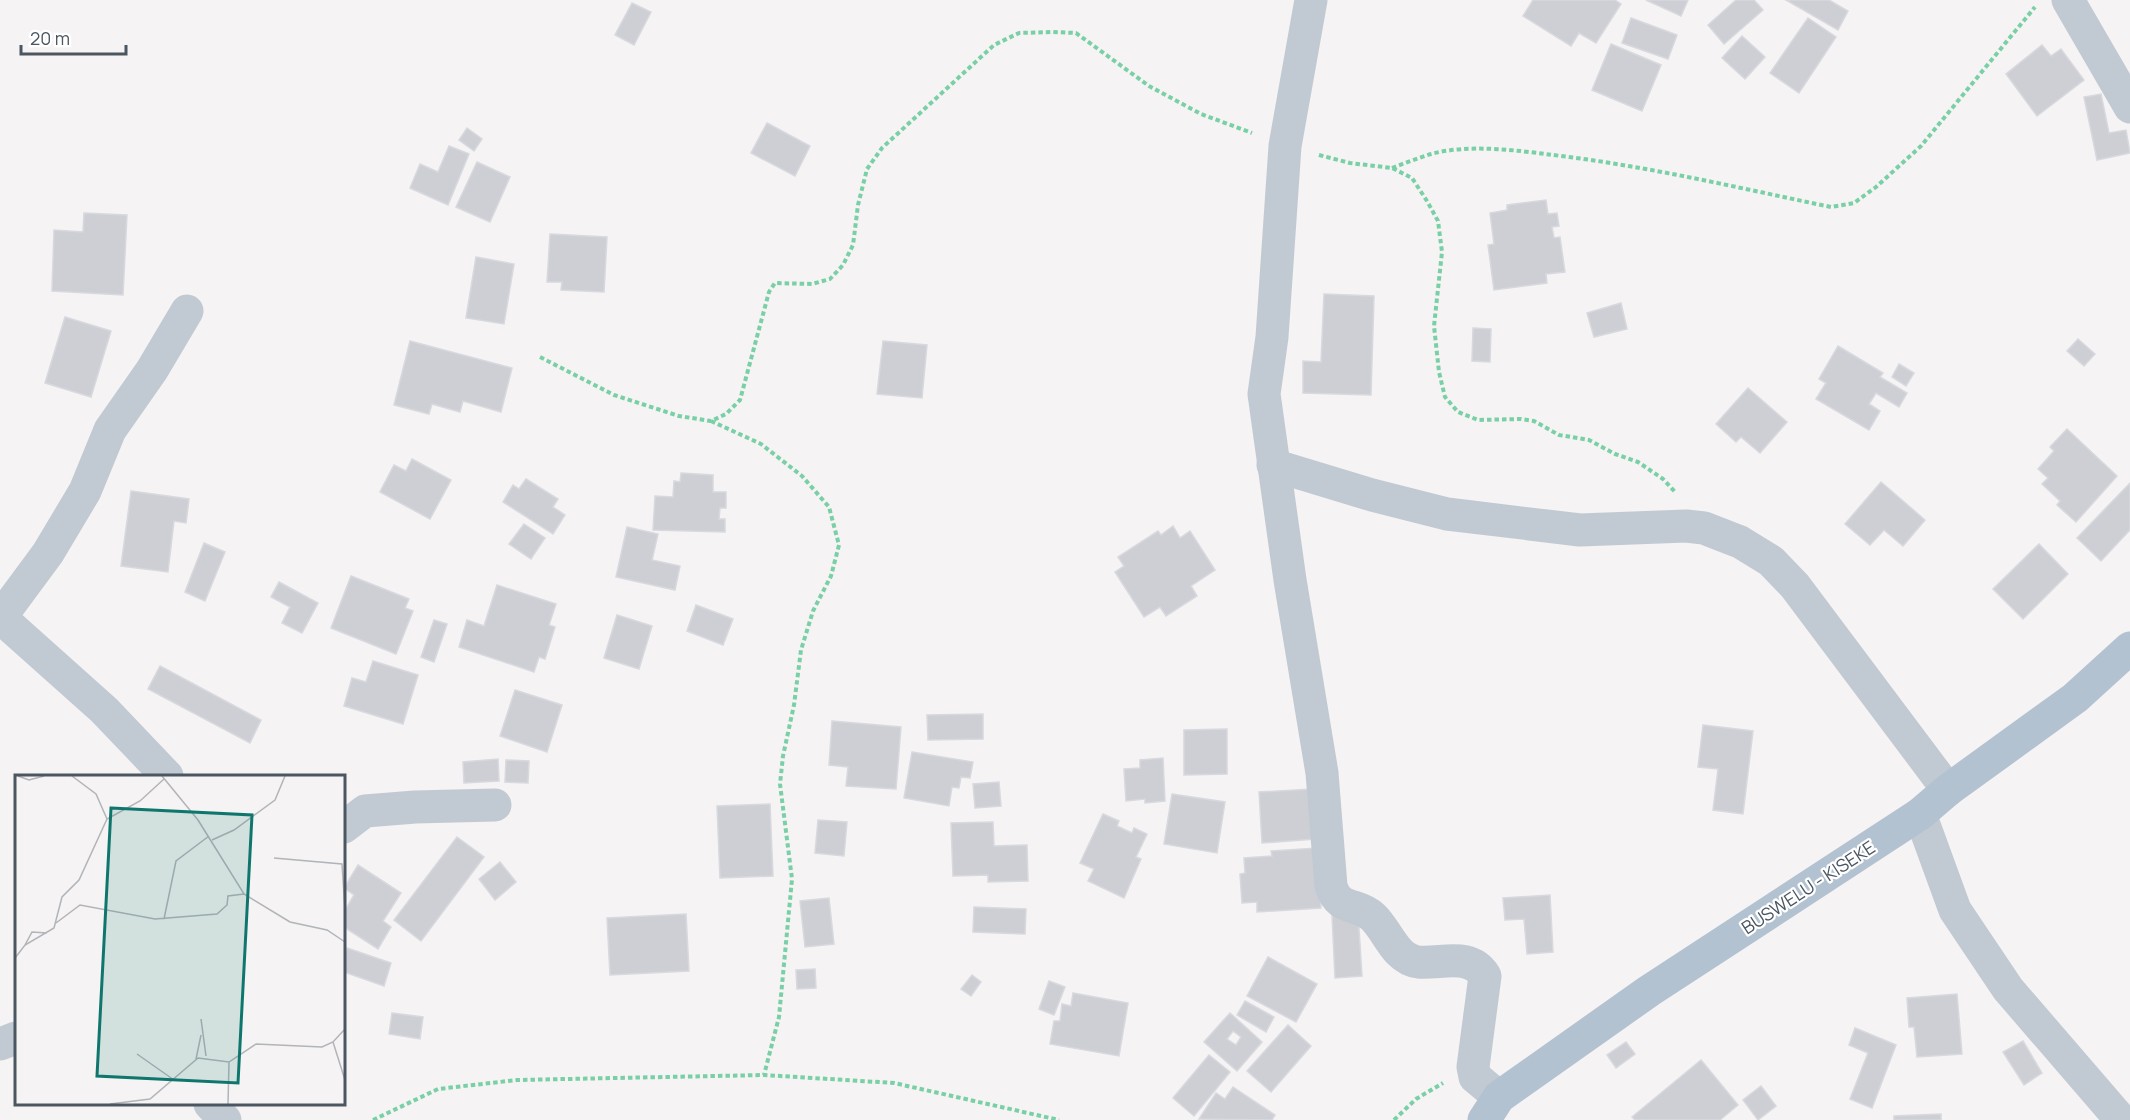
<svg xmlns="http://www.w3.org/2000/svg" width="2130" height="1120" font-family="Manrope,sans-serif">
<rect width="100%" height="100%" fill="#f5f3f3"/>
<g fill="#cdcfd5" stroke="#d7d9de" stroke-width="1.5" fill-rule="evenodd">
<polygon points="1533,0 1615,0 1621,4 1596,43 1579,33 1571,46 1523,16"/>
<polygon points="1646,0 1688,0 1681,16"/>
<polygon points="1736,0 1754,0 1763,10 1724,44 1708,25"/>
<polygon points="1786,0 1829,0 1848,11 1838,30"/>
<polygon points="632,3 651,12 634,45 615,35"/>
<polygon points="1631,18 1677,35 1668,59 1622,43"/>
<polygon points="1808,18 1836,37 1799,93 1770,73"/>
<polygon points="1742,36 1765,57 1745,79 1722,58"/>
<polygon points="1611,44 1661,65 1642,111 1592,90"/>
<polygon points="2042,45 2051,56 2061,49 2084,80 2037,116 2006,74"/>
<polygon points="2101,94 2109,133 2126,130 2130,153 2097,160 2084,97"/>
<polygon points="767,123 810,146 795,176 751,153"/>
<polygon points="467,128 482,139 474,151 459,140"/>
<polygon points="449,146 469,154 448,205 410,188 420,164 438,172"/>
<polygon points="477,162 510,177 490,222 456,207"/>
<polygon points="1546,200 1548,214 1557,213 1559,226 1552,227 1554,238 1560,237 1565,272 1546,274 1547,283 1494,290 1488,245 1494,244 1490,213 1507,210 1507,205"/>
<polygon points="84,213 127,215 123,295 52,291 54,230 83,232"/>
<polygon points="550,234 607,237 604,292 561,290 562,282 547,282"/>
<polygon points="476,257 514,264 504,324 466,318"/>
<polygon points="1324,294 1374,296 1371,395 1303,393 1303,361 1321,362"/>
<polygon points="1621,303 1627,329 1594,337 1587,313"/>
<polygon points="65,317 111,331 91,397 45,383"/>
<polygon points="1473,328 1491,329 1490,362 1472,361"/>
<polygon points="2078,339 2095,354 2084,366 2067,351"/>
<polygon points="410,341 512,368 501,412 463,401 460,412 432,404 429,414 394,405"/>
<polygon points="883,341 927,345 922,398 877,394"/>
<polygon points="1838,346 1883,373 1880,377 1907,393 1899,407 1876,393 1869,404 1880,411 1869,430 1816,399 1826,383 1819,379"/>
<polygon points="1899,364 1914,373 1906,386 1892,377"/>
<polygon points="1748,388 1787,422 1760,453 1741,437 1736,442 1716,424"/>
<polygon points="2067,429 2117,476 2076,522 2057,505 2060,501 2042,484 2048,478 2038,469 2054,451 2050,447"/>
<polygon points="412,459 451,480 430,519 380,492 394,465 406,471"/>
<polygon points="681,473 713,475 713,492 726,492 726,508 720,508 719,519 725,519 725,532 653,530 655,496 673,497 674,481 680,482"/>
<polygon points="526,479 558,499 553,507 565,515 553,534 503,502 513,485 519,489"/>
<polygon points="1881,482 1925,520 1903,546 1884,530 1870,545 1845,524"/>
<polygon points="2130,483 2130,530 2101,561 2077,538"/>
<polygon points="131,491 189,499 186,523 174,521 168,572 121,566"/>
<polygon points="524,524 545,538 531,559 509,544"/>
<polygon points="1173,526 1180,538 1190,531 1215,570 1191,586 1197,596 1166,616 1160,607 1144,617 1115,572 1124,566 1118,557 1158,531 1161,535"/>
<polygon points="627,527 658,534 652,560 680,566 675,590 616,577"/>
<polygon points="204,543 225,552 205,601 185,592"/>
<polygon points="2039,544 2068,574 2023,619 1993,589"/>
<polygon points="351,576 409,599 405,608 413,611 396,654 331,628"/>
<polygon points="279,582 318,603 302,633 282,623 290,607 271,597"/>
<polygon points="497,585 556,604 549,625 555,627 545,659 539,657 534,672 459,647 467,620 484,626"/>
<polygon points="696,605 733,619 723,645 687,631"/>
<polygon points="617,615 652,626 639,669 604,658"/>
<polygon points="434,620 447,624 434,662 421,657"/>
<polygon points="373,661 418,675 403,724 344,706 352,678 366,682"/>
<polygon points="160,666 261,720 250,743 148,689"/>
<polygon points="515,690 562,705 547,752 500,736"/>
<polygon points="983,714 983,739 928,740 927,715"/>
<polygon points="832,721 901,727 896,789 846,786 848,767 829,765"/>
<polygon points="1703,725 1753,731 1743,814 1713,810 1718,769 1698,767"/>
<polygon points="1227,729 1227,774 1184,775 1184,730"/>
<polygon points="912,752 973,762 970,778 961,777 959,788 952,787 949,806 904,798"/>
<polygon points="1163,758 1165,801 1145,803 1145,799 1126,801 1124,769 1140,768 1140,760"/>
<polygon points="498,759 499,781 464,783 463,762"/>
<polygon points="506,760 529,761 528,783 505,782"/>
<polygon points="999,782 1001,806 975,808 973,784"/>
<polygon points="1312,789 1315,839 1262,843 1259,792"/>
<polygon points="1172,794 1225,802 1217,853 1164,844"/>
<polygon points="770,804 773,876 720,878 717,806"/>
<polygon points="1103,814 1119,821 1117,826 1132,833 1134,828 1147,834 1136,857 1141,859 1124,898 1088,881 1094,869 1080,863"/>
<polygon points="818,820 847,822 844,856 815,853"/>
<polygon points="993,822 994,846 1027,845 1028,881 988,882 988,875 953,876 951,823"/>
<polygon points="457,837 484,857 421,941 394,920"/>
<polygon points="1318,848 1321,908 1257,912 1257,902 1242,903 1240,874 1245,873 1244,858 1272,856 1271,851"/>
<polygon points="500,862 516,882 495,900 479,879"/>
<polygon points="358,865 401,893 383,921 391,927 378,949 344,927 344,912 354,895 344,888"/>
<polygon points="1550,895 1553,952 1527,954 1524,919 1505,920 1503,898"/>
<polygon points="829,898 834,944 805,947 800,901"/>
<polygon points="974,907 1026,909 1025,934 973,932"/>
<polygon points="1358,913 1362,976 1335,978 1332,915"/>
<polygon points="686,914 689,971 610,975 607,918"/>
<polygon points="347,948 391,963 384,986 344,972 344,957"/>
<polygon points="1268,957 1317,984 1296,1022 1247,996"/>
<polygon points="815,969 816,988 797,989 796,970"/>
<polygon points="972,975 981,982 971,996 961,989"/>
<polygon points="1049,981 1065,987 1054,1015 1039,1009"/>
<polygon points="1073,993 1128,1003 1119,1056 1050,1044 1054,1021 1060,1021 1062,1004 1071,1006"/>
<polygon points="1957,994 1962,1054 1917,1057 1914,1027 1909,1027 1907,998"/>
<polygon points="1245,1001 1274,1017 1266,1032 1237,1015"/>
<polygon points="392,1013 423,1017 420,1039 389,1034"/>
<path d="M1230,1013L1262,1042L1237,1071L1204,1042ZM1233,1031L1241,1037L1236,1045L1227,1039Z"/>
<polygon points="1288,1025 1311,1046 1271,1092 1247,1071"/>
<polygon points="1855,1028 1896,1045 1872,1108 1850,1099 1868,1053 1849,1045"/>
<polygon points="2023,1041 2042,1073 2024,1085 2003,1052"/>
<polygon points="1626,1042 1635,1054 1616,1068 1607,1055"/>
<polygon points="1209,1055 1230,1072 1194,1116 1173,1098"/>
<polygon points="1701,1060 1738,1105 1720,1120 1635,1120 1632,1117"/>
<polygon points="1761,1086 1776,1106 1758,1120 1743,1100"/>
<polygon points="1233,1087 1275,1115 1272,1120 1199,1119 1216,1093 1225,1099"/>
<polygon points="1941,1114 1941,1120 1894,1120 1894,1116"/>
</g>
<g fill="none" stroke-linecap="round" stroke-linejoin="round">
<g stroke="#7ad0a6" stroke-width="4" stroke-dasharray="4.5 3" stroke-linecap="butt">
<polyline points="1319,155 1350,163 1392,168 1412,178 1427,201 1438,221 1442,252 1434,326 1439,372 1445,397 1458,412 1478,420 1521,419 1534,421 1559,435 1589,440 1615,454 1638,462 1663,479 1675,492"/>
<path d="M1392,168C1405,163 1418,158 1431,154C1468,144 1515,150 1553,155C1647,166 1739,188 1831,207L1854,203L1876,187L1921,146L2035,7"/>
<polyline points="540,357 614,395 679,416 711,421 726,414 740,400 769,292 775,283 812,284 830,279 843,265 853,245 858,205 867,169 882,148 994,45 1019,33 1052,32 1076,33 1149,86 1201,114 1252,133"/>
<polyline points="711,421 761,444 802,476 829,507 839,545 831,576 813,611 801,650 794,705 783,756 780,784 792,879 779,1017 764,1075"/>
<polyline points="373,1120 438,1089 517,1080 764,1075 894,1083 1059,1120"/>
<polyline points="1394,1120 1416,1099 1443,1083"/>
</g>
<g stroke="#c1cad2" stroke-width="33">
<path d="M1311,0L1285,146L1272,337L1264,394L1290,580L1322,773L1331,886C1339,912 1357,902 1373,917C1388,931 1395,959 1418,962C1443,964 1470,952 1485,976L1473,1067L1475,1077L1499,1097"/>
<polyline points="2068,0 2130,107"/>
<polyline points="1273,465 1372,495 1447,514 1580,530 1686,526 1704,528 1740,542 1771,561 1795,586 1948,790"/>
<polyline points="0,617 104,710 167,776"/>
<polyline points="0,618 48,553 85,491 110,430 152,370 187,311"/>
<polyline points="1920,814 1955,910 2008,989 2121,1120"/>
<polyline points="344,827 365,811 415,807 495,805"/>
<polyline points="0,1044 16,1038"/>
<polyline points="210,1104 225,1120"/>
</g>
<polyline stroke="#b3c2d1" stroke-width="33" points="1484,1120 1499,1097 1649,991 1920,814 1948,790 2075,698 2130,648"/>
</g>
<g text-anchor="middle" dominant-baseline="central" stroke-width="4.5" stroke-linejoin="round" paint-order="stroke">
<g font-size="18" fill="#4a5661" stroke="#fff">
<text transform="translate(1808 887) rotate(-33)">BUSWELU - KISEKE</text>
</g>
</g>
<g transform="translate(15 775)">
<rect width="330" height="330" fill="#f5f3f3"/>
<path fill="none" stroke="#b1b4b9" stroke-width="1.5" d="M3,1L14,5L29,1M57,1L81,19L92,44M147,1L183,45L229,119L275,147L312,155L330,167M197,65L219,55L260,25L270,1M259,83L327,89L330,134M149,144L161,86L194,61M41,148L65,130L140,144L202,139L212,130L213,121L229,119M10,170L17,157L32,158M0,183L10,170L39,153L47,122L64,105L92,44L125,26L149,4M186,244L191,281M318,267L330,305M122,279L159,305M181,284L186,260M95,329L135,324L183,283L214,287L241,269L307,272L318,267L330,254M213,329L214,287"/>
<path fill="#0f766e" fill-opacity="0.15" stroke="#0f766e" stroke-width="3" d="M96,33L237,40L223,308L82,301Z"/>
<rect width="330" height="330" fill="none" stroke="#4a5661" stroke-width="3"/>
</g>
<path d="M21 45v9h105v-9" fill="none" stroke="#4a5661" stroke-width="3"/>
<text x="30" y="45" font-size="18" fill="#4a5661" stroke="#ffffff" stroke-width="4.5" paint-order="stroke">20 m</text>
</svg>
